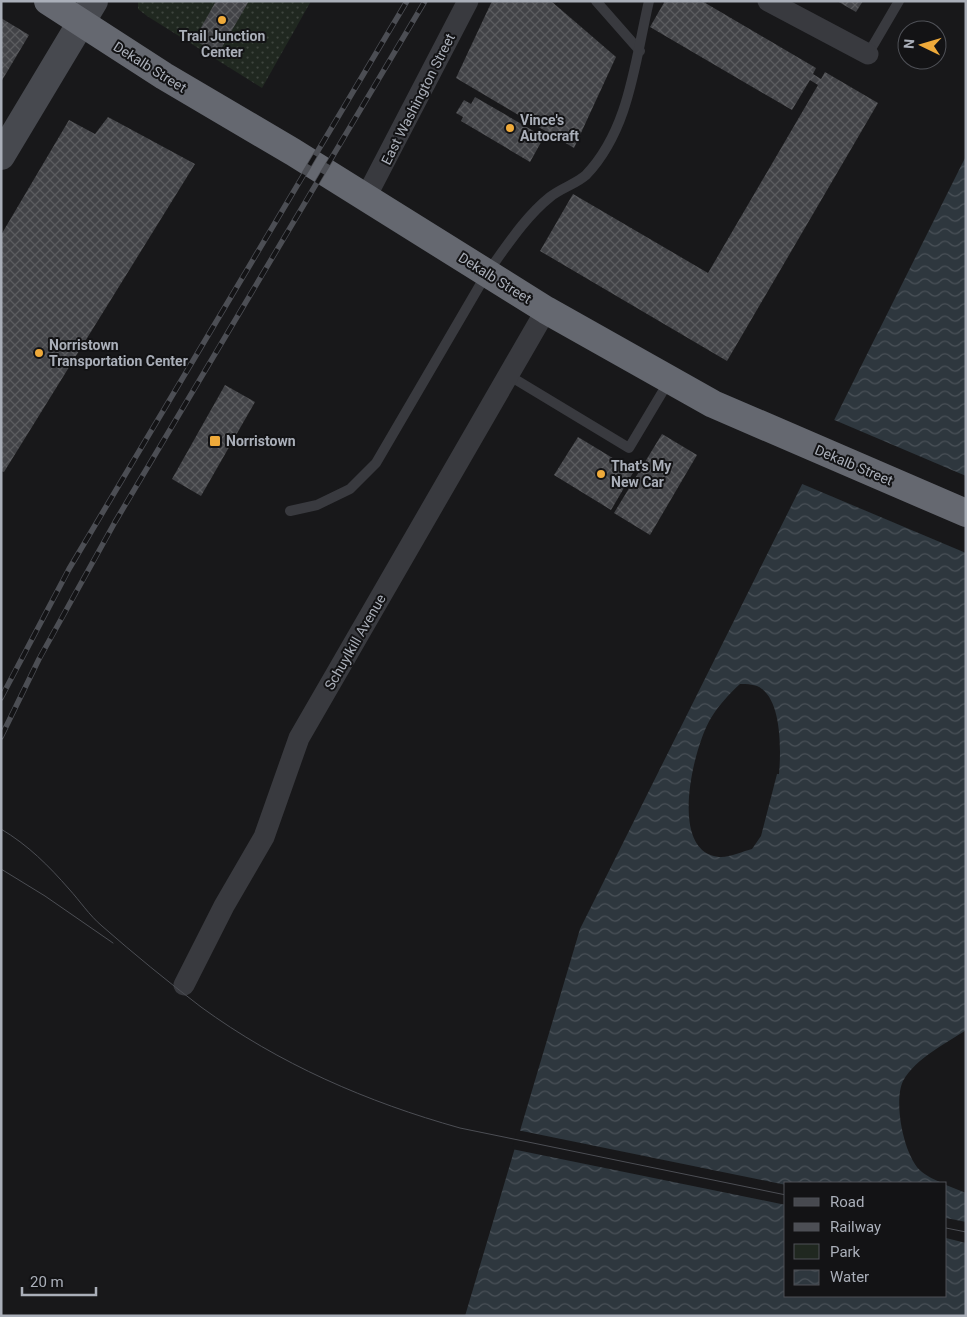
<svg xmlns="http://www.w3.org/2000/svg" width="967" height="1317" font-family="Roboto,sans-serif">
<defs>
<pattern id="green-dots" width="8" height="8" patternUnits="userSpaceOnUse" patternTransform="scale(1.25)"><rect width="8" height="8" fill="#202820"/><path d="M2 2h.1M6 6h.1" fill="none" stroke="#3e453e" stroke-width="1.8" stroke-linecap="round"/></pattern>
<pattern id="water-waves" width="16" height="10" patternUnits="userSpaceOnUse" patternTransform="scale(1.25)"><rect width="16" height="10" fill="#2e373e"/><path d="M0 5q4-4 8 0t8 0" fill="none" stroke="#4a5158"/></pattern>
<pattern id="building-cross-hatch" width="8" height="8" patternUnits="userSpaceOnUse" patternTransform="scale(1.25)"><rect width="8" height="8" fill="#424347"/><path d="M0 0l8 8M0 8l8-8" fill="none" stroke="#5b5c5f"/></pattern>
</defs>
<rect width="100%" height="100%" fill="#18181a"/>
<polygon fill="url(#green-dots)" points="138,1 311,1 262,88 147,16 138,9"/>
<path fill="url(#water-waves)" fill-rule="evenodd" d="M966,156V1030C945,1044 916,1058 903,1081C893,1102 904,1158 922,1172C927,1176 935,1180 942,1183H786V1296H946V1185L966,1193V1316H465L580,929ZM740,684C747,684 756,684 762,689C782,704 781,752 779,774H777L761,836L752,849C743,851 729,858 719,857C667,852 694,745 711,718C719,705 729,694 740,684Z"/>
<g fill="#18181a">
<polygon points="832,419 966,476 966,553 800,483"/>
<polygon points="517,1130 786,1185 786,1205 512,1149"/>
<polygon points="946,1218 966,1222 966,1243 946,1238"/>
</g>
<g fill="url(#building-cross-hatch)">
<polygon points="216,1 249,1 218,54 194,40"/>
<polygon points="492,1 551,1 616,57 574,148 456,78"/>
<polygon points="665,1 702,1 816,68 813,74 821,79 825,72 878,103 727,361 540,251 573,194 708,273 818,85 810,80 792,110 650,27"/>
<polygon points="837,1 863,1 856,12"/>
<polygon points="1,18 29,35 1,82"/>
<polygon points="475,97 544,137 530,162 461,121 463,117 456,113 464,100 471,104"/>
<polygon points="108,117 195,164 4,472 1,471 1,235 69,120 95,134"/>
<polygon points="225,385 255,402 201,496 172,479"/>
<polygon points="662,434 697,455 650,535 614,513"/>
<polygon points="578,437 634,471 611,510 554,475"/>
</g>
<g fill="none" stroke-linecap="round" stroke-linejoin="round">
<g stroke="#393a3f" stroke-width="10">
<polyline points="596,1 640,51"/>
<polyline points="868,54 899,1"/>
<polyline points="508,375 629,448 669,381"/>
<path d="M290,511L317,505L350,489L376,463L487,273C506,247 525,217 550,197C561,188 576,184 586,175C630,129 635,60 649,1"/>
</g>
<g stroke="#393a3f" stroke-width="21">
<polyline points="768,1 868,54"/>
<polyline points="366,197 468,1"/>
<polyline points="184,985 224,906 264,837 299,738 546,310"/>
</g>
<polyline stroke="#47494f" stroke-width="28" points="1,156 94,1"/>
<polyline stroke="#656870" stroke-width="28" points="48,1 164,76 293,152 546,310 713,404 966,513"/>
<g stroke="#4c4e54" stroke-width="1">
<path d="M1,829C28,845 49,866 69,889C80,901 89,915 102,926C134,954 167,981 201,1007C279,1064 367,1102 460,1128L786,1195"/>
<polyline points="1,869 45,896 113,943"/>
<polyline points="946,1228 966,1232"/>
</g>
<defs>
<g id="rail">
<polyline points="1,698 69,569 407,1"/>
<polyline points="1,737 39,659 115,522 425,1"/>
</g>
</defs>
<use href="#rail" stroke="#4c4e54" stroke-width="5.5"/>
<use href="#rail" stroke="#131315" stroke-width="4" stroke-dasharray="11" stroke-linecap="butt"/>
</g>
<g fill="#efaa3a" stroke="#131315" stroke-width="2">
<circle cx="222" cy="20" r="5"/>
<circle cx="510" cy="128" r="5"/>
<circle cx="39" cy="353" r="5"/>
<rect x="209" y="435" width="12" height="12" rx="2.5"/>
<circle cx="601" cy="474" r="5"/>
</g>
<g text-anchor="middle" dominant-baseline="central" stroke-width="4" stroke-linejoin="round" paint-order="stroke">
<g font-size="14" font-weight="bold" fill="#aaafb9" stroke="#131315" text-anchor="start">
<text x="222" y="36" text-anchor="middle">Trail Junction<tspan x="222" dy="16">Center</tspan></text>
<text x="520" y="120">Vince's<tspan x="520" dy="16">Autocraft</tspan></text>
<text x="49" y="345">Norristown<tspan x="49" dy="16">Transportation Center</tspan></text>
<text x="226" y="441">Norristown</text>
<text x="611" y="466">That's My<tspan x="611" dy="16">New Car</tspan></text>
</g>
<g font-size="14" fill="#aaafb9" stroke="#131315">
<text transform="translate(150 67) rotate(32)">Dekalb Street</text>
<text transform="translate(418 99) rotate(-63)">East Washington Street</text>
<text transform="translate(495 278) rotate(32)">Dekalb Street</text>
<text transform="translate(854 465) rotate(23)">Dekalb Street</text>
<text transform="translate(355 642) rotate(-60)">Schuylkill Avenue</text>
</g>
</g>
<rect width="967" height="1317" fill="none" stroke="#aaafb9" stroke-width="5"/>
<rect x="784" y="1182" width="162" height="115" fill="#131315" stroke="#4f5157"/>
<rect x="794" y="1198" width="25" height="8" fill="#47494f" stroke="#4f5157"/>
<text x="830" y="1207" font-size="15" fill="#aaafb9">Road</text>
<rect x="794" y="1223" width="25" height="8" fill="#4c4e54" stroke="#4f5157"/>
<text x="830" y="1232" font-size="15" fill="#aaafb9">Railway</text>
<rect x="794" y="1244" width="25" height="15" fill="#202820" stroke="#4f5157"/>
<text x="830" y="1257" font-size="15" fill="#aaafb9">Park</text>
<rect x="794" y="1270" width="25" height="15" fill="url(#water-waves)" stroke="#4f5157"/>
<text x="830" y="1282" font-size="15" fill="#aaafb9">Water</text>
<g transform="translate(922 45) rotate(275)"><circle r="24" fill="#131315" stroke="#4f5157"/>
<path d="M0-4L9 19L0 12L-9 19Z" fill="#efaa3a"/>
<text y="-8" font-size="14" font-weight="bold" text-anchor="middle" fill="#aaafb9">N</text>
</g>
<path d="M22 1287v8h74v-8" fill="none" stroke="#aaafb9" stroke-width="2.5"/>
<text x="30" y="1287" font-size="15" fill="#aaafb9" stroke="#131315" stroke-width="4" paint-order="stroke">20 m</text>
</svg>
